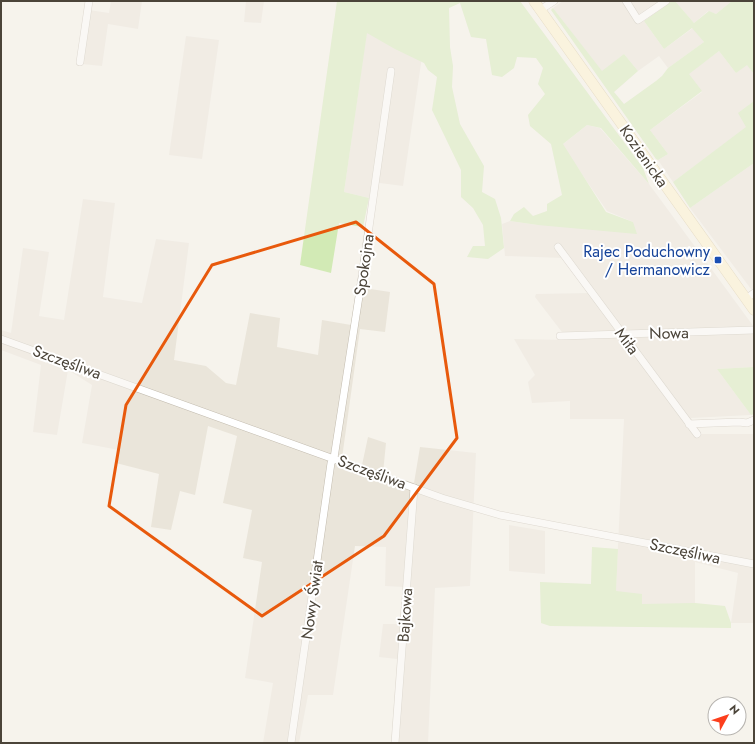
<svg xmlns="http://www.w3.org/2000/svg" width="755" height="744" font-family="Jost,sans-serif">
<rect width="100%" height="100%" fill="#f6f3ec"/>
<g fill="#eae5da">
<polygon points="111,1 142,1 138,29 108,24 102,66 82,64 89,10 109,13"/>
<polygon points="246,1 264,1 261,23 244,22"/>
<polygon points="563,1 672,1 644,21 664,49 693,28 704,42 668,68 659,56 638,71 624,54 602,72 553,8"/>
<polygon points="675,1 732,1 716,14 708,11 694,23"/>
<polygon points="368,23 423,50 403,186 372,182 369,198 344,192"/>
<polygon points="186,36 219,40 202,159 169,155"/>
<polygon points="719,51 736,73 747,64 754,74 754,101 739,113 747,127 673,182 658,160 668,154 650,130 702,92 688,74"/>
<polygon points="587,125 600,128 649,184 754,327 754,367 717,369 751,415 691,418 701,434 754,434 754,623 731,623 738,573 695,562 695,614 615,609 624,419 570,419 570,401 532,403 528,382 535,375 514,339 568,340 535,297 536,294 589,293 563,258 505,256 502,224 510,221 538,225 633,222 607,211 562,145"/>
<polygon points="754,163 754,289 751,289 690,208"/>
<polygon points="83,199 115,203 103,297 142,303 156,239 189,243 174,360 206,366 226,383 236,385 250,313 280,318 277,347 318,355 322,320 351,325 357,287 390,292 385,332 360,329 342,458 362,465 368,437 386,443 383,473 414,483 420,447 476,453 470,586 435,588 428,743 391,743 397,659 379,657 383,624 399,624 403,587 385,586 386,547 355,546 333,695 308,695 299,743 263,743 273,683 245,678 262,562 243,558 252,510 223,503 237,436 208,426 195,495 180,491 171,530 151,527 159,474 116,463 119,450 82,443 92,385 68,370 57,435 33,432 41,365 1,350 1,330 11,333 23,248 49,252 39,316 64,320"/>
<polygon points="509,525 545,531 545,574 509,571"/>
</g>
<g fill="#d2eab5">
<polygon points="337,1 520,1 643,168 649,184 601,128 587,125 563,144 606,212 633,222 637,234 538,225 510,221 514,214 524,207 533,216 547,211 547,204 562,195 551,144 530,126 528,115 545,94 538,84 543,68 536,58 517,57 514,68 502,77 492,75 486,39 471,37 460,3 449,8 450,47 453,66 452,87 460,124 484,166 482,192 495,199 501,218 504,248 488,259 467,257 473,246 485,246 483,225 473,208 461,197 461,170 432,110 437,77 428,70 424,63 395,49 367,33 344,192 369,198 363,227 339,223 331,273 300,265"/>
<polygon points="672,1 675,1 694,23 709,11 716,14 732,1 754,1 754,74 747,65 736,73 719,51 689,74 702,91 650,130 668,154 658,160 656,159 551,10 553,8 602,71 624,54 638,71 614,92 624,104 656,81 662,76 668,68 704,42 692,28 664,49 644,21"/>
<polygon points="754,101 754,163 690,208 673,182 746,127 738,113"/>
<polygon points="754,367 754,414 751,415 717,369"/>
<polygon points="592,547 618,549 616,591 642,594 642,604 695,603 725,606 731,623 731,628 550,626 541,623 540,582 591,584"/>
</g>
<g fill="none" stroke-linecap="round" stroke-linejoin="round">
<defs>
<g id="minor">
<polyline points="626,1 638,20 666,1"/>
<polyline points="540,10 554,1"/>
<polyline points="80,62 89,1"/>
<polyline points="558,247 697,434"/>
<polyline points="746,299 754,293"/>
<polyline points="560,336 754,330"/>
<polyline points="1,339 442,498 500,515 754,564"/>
<polyline points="689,424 739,422 747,423 754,420"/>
<polyline points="291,743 331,463 334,458 362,277 391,71"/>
<polyline points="395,743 414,488"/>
</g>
<polyline id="secondary" points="534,1 754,310"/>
</defs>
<use href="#minor" stroke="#c2bbae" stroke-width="8"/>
<use href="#secondary" stroke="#d6c79b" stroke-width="11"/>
<use href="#minor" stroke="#fff" stroke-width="7"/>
<use href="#secondary" stroke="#fff3cd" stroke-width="10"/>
</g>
<path d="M0 0H755V744H0ZM356,222L434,284L457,438L384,536L262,616L109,506L126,405L212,265Z" fill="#f6f3ec" fill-opacity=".55" fill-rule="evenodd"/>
<path fill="none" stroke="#e8590c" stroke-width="3" stroke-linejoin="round" d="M356,222L434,284L457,438L384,536L262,616L109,506L126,405L212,265Z"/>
<rect fill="#1a4fb4" stroke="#fff" stroke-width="1.5" x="714" y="256" width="8" height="8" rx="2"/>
<g text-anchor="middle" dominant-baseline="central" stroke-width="4" stroke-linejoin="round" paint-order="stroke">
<g font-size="16" fill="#4b4439" stroke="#fff">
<text transform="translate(644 156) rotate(55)">Kozienicka</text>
<text transform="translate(364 265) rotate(-82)">Spokojna</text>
<text transform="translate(669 333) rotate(-1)">Nowa</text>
<text transform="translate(627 341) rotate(53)">Miła</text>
<text transform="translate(67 362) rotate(20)">Szczęśliwa</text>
<text transform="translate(372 472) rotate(20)">Szczęśliwa</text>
<text transform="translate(685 551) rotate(12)">Szczęśliwa</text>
<text transform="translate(312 600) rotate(-82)">Nowy Świat</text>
<text transform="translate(405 615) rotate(-86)">Bajkowa</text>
</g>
<g font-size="16" fill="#164399" stroke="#fff" text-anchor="end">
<text x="710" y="251">Rajec Poduchowny<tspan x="710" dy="18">/ Hermanowicz</tspan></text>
</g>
</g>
<rect width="755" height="744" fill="none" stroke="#4b4439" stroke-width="4"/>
<g transform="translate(727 716) rotate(50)"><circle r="19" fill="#ffffff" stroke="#b7b4b0"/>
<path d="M0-3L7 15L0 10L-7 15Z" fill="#fc3f1d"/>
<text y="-6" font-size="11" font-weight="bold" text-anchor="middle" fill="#4b4439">N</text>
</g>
</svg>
